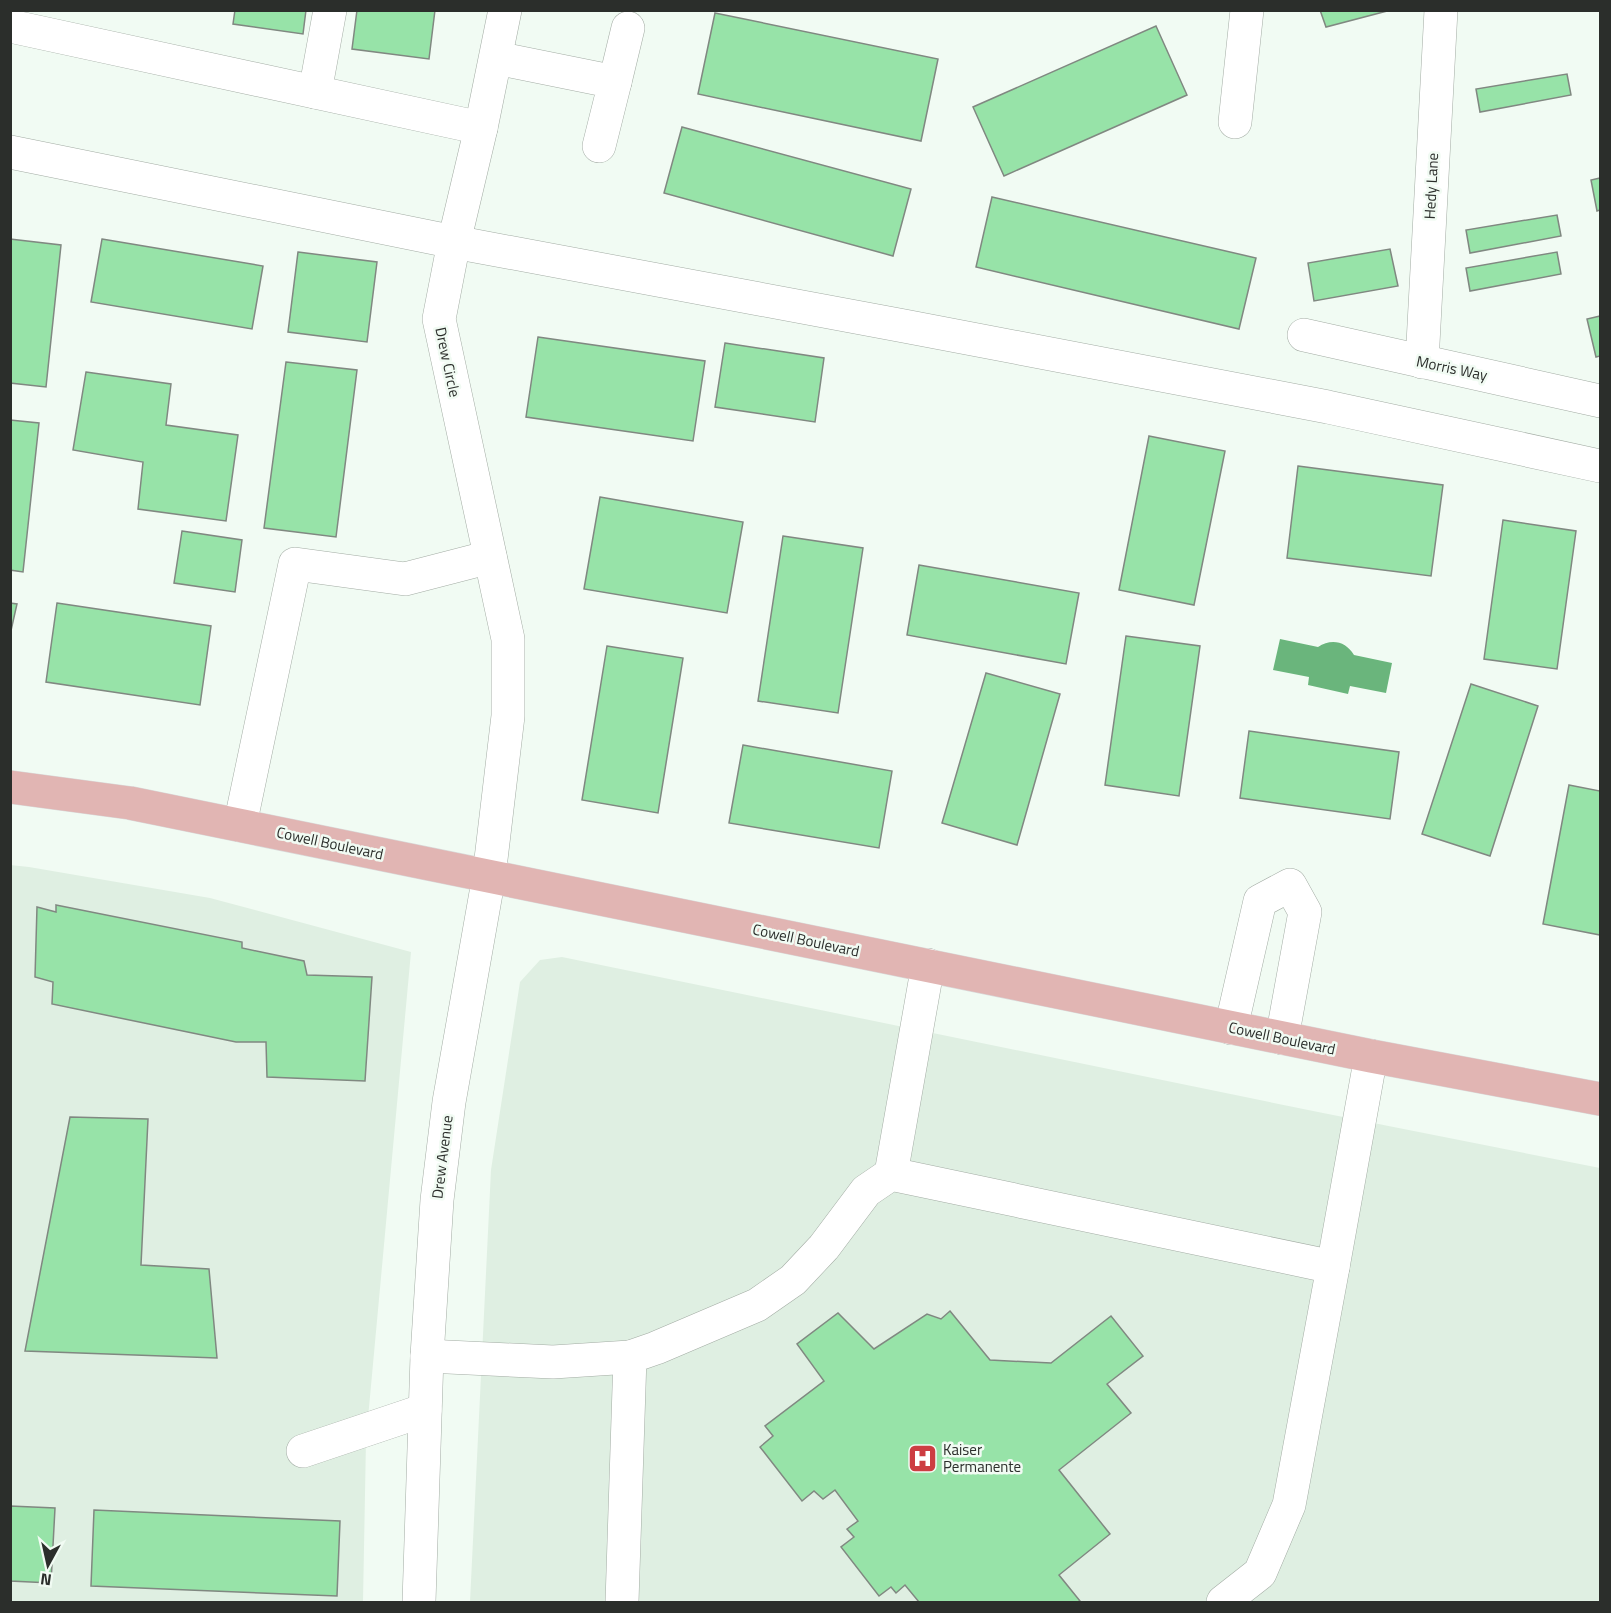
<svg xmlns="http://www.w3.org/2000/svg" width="1611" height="1613" font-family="'Titillium Web',sans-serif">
<rect width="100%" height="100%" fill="#f1fbf3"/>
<g fill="#dfefe2">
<polygon points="10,865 29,867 210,898 411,952 366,1440 363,1602 11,1602"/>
<polygon points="562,957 1323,1113 1600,1168 1600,1602 470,1602 491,1170 520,982 540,960"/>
</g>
<path fill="#6ab57c" d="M1280,639L1318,647C1331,638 1346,641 1354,655L1392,663L1386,693L1350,686L1348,694L1308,685L1309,677L1273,670Z"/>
<g fill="#97e3a8" stroke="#808881" stroke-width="1.5">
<polygon points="235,10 306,10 303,34 233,24"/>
<polygon points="357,10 435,10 429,59 352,49"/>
<polygon points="1320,10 1391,10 1326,27"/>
<polygon points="715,13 938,59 921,141 698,94"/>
<polygon points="1156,26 1187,95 1004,176 973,107"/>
<polygon points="1567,74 1571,95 1480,112 1476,89"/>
<polygon points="682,127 911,189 893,256 664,193"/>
<polygon points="1600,178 1600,210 1597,211 1591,180"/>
<polygon points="992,197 1256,258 1239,329 976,267"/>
<polygon points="1557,215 1561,236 1470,253 1466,230"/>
<polygon points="10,239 61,245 46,387 10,383"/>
<polygon points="102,239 263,266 252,329 91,302"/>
<polygon points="1390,249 1398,286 1314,301 1308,263"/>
<polygon points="298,252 377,262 367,342 288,332"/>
<polygon points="1557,252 1561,274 1470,291 1466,268"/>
<polygon points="1600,316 1600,356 1596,357 1587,319"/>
<polygon points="538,337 705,361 693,441 526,417"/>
<polygon points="725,343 824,358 815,422 715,407"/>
<polygon points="286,362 357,370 336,537 264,528"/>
<polygon points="86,372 171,384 166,425 238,435 226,521 138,509 143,462 73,450"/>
<polygon points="10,420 39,423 23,572 10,570"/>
<polygon points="1149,436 1225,451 1194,605 1119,590"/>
<polygon points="1298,466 1443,485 1431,576 1287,558"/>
<polygon points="600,497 743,522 727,613 584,589"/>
<polygon points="1503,520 1576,531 1557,669 1484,659"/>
<polygon points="182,531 242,540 235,592 174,583"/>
<polygon points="783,536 863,548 838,713 758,701"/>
<polygon points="919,565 1079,593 1066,664 907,635"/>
<polygon points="10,603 17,604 10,635"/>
<polygon points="57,603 211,626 200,705 46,682"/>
<polygon points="1126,636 1200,646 1179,796 1105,785"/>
<polygon points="607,646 683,658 658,813 582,800"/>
<polygon points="986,673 1060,694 1017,845 942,823"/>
<polygon points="1471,684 1538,706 1490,856 1422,834"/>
<polygon points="1249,731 1399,752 1390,819 1240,798"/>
<polygon points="743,745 892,771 879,848 729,823"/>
<polygon points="1569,785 1600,791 1600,935 1543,924"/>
<polygon points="56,905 242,942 242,948 304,961 307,975 372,977 365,1081 267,1077 266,1042 236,1042 52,1004 53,982 35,977 37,907 56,912"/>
<polygon points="70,1117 148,1119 141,1265 209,1269 217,1358 25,1351"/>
<polygon points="950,1311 990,1360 1051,1363 1111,1316 1143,1356 1107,1384 1131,1413 1059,1470 1110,1534 1059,1575 1080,1601 1078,1602 919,1602 905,1585 896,1593 891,1587 879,1596 841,1547 854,1537 847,1529 858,1521 835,1490 823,1499 814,1491 802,1501 760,1447 773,1436 765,1426 824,1381 797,1344 838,1313 874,1349 927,1314 941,1319"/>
<polygon points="10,1506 55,1508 51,1583 10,1581"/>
<polygon points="94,1510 340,1521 337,1596 91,1586"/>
</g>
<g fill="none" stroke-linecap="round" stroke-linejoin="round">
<defs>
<g id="minor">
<polyline points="10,26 481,128"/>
<polyline points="496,58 615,82 599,146"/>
<polyline points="615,82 628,28"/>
<polyline points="315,92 330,10"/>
<polyline points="1235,122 1247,10"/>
<polyline points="10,152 454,242 904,326 1328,407 1600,466"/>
<polyline points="1304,335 1600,401"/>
<polyline points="1422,362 1441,10"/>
<polyline points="240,825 295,564 405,579 490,557"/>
<polyline points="1231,1028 1260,901 1290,885 1305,912 1282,1038"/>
<polyline points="891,1174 928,965"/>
<polyline points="427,1356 553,1362 630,1357"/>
<polyline points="303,1451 425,1410"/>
<polyline points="419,1602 427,1356 437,1200 449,1102 489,876 508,716 508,639 439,319 454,242 481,128 505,10"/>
<polyline points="622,1602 630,1357 656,1348 757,1305 793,1280 824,1247 866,1191 891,1174 1333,1267"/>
<polyline points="1223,1602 1260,1573 1289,1505 1333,1267 1371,1056"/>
</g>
<polyline id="major" points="10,787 130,803 1371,1056 1600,1099"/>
</defs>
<use href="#minor" stroke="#a3aca4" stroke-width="34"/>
<use href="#major" stroke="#d9d9d9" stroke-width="34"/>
<use href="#minor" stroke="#fff" stroke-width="33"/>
<use href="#major" stroke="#e1b5b3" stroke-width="33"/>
</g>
<defs>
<symbol id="hospital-square" viewBox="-11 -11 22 22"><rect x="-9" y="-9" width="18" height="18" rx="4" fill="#cd3d42" stroke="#f1fbf3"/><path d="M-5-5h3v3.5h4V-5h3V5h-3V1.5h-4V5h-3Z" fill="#fff"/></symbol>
</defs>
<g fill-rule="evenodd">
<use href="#hospital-square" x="906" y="1442" width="33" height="33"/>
</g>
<g text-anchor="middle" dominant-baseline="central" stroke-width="5" stroke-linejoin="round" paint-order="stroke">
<g font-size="15" fill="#2b2e2b" stroke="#f1fbf3">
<text transform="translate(1431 186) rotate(-87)">Hedy Lane</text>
<text transform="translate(448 362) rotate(78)">Drew Circle</text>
<text transform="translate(1452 368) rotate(12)">Morris Way</text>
<text transform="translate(330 843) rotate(12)">Cowell Boulevard</text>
<text transform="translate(806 940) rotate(12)">Cowell Boulevard</text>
<text transform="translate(1282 1038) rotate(12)">Cowell Boulevard</text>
<text transform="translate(442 1157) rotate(-83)">Drew Avenue</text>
</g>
<g font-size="15" fill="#2b2e2b" stroke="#f1fbf3" text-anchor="start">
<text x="943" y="1449">Kaiser<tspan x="943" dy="17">Permanente</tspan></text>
</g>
</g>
<rect width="1611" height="1613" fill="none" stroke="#2b2e2b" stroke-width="24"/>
<g transform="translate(48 1565) rotate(188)" stroke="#f1fbf3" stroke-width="4.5" paint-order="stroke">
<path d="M0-4.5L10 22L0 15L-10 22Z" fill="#2b2e2b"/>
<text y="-9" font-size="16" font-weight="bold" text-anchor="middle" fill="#2b2e2b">N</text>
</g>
</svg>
